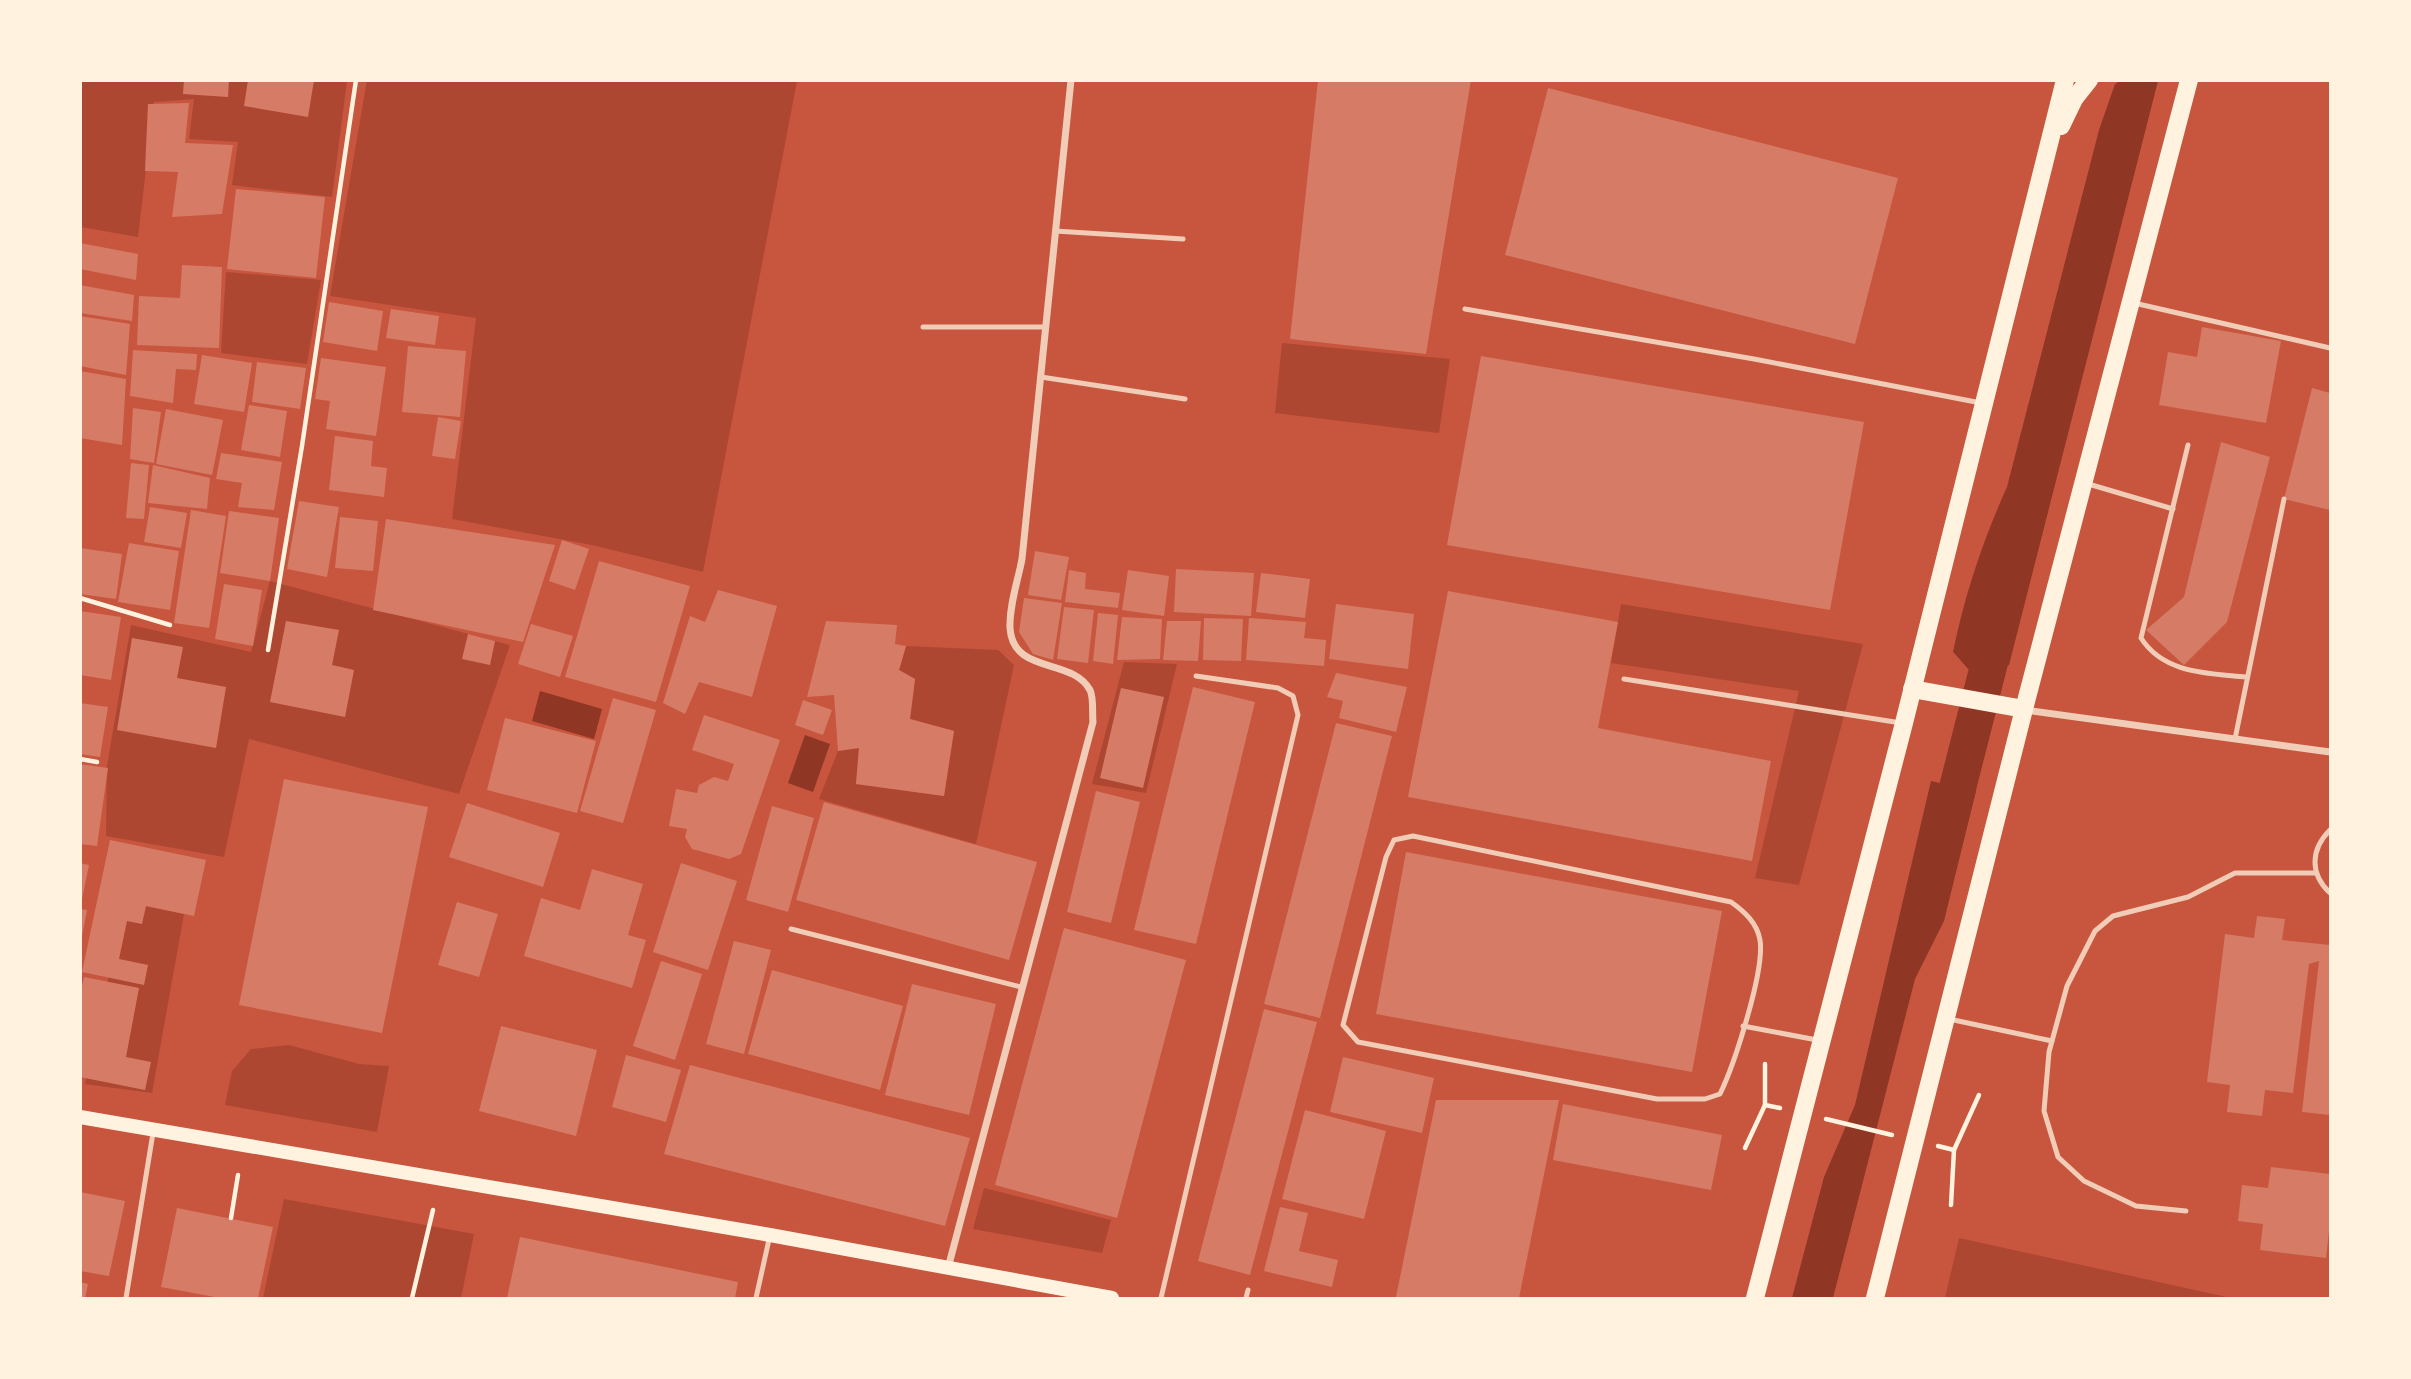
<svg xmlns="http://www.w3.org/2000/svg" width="2411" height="1379" font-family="Overpass,sans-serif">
<rect width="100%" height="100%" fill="#c8553d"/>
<g fill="#ae4732">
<polygon points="367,80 797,81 703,572 592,545 452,519 476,318 330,296"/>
<polygon points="80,81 347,81 332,197 232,185 238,142 189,139 194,99 154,102 138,237 81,227"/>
<polygon points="226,272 321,280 307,364 221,353"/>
<polygon points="1282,343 1450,359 1439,433 1275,413"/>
<polygon points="270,581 510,645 459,794 249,739 224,857 106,836 107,766 131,625 251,652"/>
<polygon points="1621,604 1863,644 1799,885 1755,878 1799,691 1611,663"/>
<polygon points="906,646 998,650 1014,665 976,844 819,799 838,751 859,748 856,784 944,796 954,731 910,719 915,679 899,670"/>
<polygon points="1124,662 1177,664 1146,793 1092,784"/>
<polygon points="125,902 184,914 152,1093 85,1084"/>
<polygon points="289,1045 359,1064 389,1066 377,1132 225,1105 232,1071 251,1049"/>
<polygon points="984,1188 1111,1220 1102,1253 973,1229"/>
<polygon points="284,1199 474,1234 461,1298 263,1298"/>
<polygon points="1959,1238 2231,1298 1945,1298"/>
</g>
<g fill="#8f3625">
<path d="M2120,81H2158L2009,665L1980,675L1968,669L1953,652C1965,594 1983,540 2007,487L2099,130L2115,84Z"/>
<polygon points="540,691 602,709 594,739 532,721"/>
<polygon points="805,735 830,744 813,792 788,783"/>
<polygon points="1931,781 1976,791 1944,921 1915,979 1833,1298 1792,1298 1824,1177 1855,1105"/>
</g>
<polygon fill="#c8553d" points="1953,652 1968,669 1980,675 2009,665 2008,669 1979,678 1959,665 1952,657"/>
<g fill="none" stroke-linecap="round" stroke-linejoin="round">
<polyline stroke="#8f3625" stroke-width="37" points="1945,837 1999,625"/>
</g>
<g fill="#d67c66">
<polygon points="184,80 229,80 228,97 183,94"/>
<polygon points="248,80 314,80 308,117 244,106"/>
<polygon points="1318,80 1471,80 1426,354 1290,339"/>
<polygon points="1548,88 1898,178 1855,344 1505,255"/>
<polygon points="189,103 185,143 233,145 222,214 172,217 178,172 145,171 148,104"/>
<polygon points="236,189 325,197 316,278 227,269"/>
<polygon points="80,243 138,254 136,280 80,269"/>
<polygon points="182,265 222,267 219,348 137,345 139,296 180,298"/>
<polygon points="80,285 134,295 132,321 80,313"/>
<polygon points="329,302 383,311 377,351 323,342"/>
<polygon points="391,309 439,316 435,345 386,338"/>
<polygon points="80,316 130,324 126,375 80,366"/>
<polygon points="2202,327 2281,341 2266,423 2159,405 2168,352 2197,357"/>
<polygon points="408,346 466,351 460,417 402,412"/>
<polygon points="133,350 197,354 196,370 176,369 173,403 130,396"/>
<polygon points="202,355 252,363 244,412 194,404"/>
<polygon points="1481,356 1864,422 1830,610 1447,545"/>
<polygon points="321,358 386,367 376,436 326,429 330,401 315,399"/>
<polygon points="257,362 306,368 300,409 252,402"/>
<polygon points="80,371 126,379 122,445 80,438"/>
<polygon points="2312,388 2330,393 2330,510 2284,499"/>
<polygon points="249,405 287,411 280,457 241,450"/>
<polygon points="133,408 161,412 154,463 130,459"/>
<polygon points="166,409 223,420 212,475 156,464"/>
<polygon points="438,417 461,421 455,459 432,456"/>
<polygon points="335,436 373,441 371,466 387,468 384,497 329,490"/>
<polygon points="2221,442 2270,457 2227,622 2184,665 2146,630 2184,597"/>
<polygon points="221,453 282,462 274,510 238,507 242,483 216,479"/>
<polygon points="131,463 149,465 144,519 126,518"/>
<polygon points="153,465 210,478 207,509 148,503"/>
<polygon points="299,501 339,507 327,577 287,569"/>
<polygon points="150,507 187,513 181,548 144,542"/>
<polygon points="191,510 226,516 209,628 174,623"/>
<polygon points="229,511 279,518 270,581 220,573"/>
<polygon points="340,517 378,521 373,571 335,568"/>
<polygon points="386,519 555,545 523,642 373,610"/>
<polygon points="562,540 589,549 575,590 549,581"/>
<polygon points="129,543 179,551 170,610 118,602"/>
<polygon points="80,548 122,554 116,599 80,594"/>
<polygon points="1035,551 1069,557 1061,600 1028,595"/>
<polygon points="599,561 690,586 656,702 565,677"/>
<polygon points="1176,569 1254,573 1251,616 1174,612"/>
<polygon points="1069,570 1086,573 1085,589 1120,593 1118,608 1065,602"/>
<polygon points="1128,570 1169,576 1164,616 1122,610"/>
<polygon points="1261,573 1310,579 1305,618 1256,612"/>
<polygon points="224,584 262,590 253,646 215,639"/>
<polygon points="718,590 777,606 752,697 699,682 685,714 663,703 690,616 705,622"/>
<polygon points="1448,591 1618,622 1598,728 1771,761 1752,861 1408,797"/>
<polygon points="1024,598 1062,603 1053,660 1033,654 1019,632"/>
<polygon points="1336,604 1414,614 1408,669 1329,659"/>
<polygon points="1064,607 1094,610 1088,663 1057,659"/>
<polygon points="80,611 121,617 111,680 80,675"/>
<polygon points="1098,613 1118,615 1113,664 1093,661"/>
<polygon points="1122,617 1162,619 1160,659 1117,660"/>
<polygon points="1204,618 1243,619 1241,661 1203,660"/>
<polygon points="1249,618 1306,622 1304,638 1326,640 1324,666 1246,660"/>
<polygon points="286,621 339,630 332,665 354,670 345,717 270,702"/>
<polygon points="826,621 897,625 895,644 906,646 899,670 915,679 910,719 954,731 944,796 856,784 859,748 838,751 834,695 807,697"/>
<polygon points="1167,621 1201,621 1198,661 1163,660"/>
<polygon points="531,624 573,636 560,677 518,664"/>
<polygon points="468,634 495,641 490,665 462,659"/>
<polygon points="132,638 183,647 177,678 226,687 216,748 117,730"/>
<polygon points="1336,673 1407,687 1396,732 1339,718 1343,701 1327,697"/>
<polygon points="1193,687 1255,702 1196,944 1134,930"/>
<polygon points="1121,688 1164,697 1143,788 1100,778"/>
<polygon points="613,698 656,710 623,823 580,811"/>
<polygon points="803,700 832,710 823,735 795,725"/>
<polygon points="80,703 108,707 100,757 80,754"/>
<polygon points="704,715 780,740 741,854 729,859 692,849 685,837 687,829 669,826 676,789 697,793 699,785 714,777 728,781 734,764 692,750"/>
<polygon points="505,718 596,741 577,813 487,790"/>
<polygon points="1336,723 1392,736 1320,1018 1264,1004"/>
<polygon points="80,764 108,768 97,846 80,844"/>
<polygon points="284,779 428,807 382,1033 239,1005"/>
<polygon points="1096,791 1140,802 1111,923 1067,912"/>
<polygon points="824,802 1037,862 1009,960 796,900"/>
<polygon points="467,803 560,833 543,887 449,857"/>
<polygon points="772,806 814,818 788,912 746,900"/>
<polygon points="110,840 206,860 194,916 146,906 142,924 127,921 119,959 148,965 144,985 82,972"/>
<polygon points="1406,852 1722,911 1692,1072 1376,1014"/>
<polygon points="80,863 89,865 82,899 80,899"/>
<polygon points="681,863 737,881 708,970 653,952"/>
<polygon points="592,869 643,884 628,935 646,940 632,988 524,956 541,898 580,910"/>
<polygon points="457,902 498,914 479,977 438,965"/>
<polygon points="80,909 87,910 82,936 80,936"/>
<polygon points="2257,916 2285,919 2282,940 2330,945 2330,1115 2302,1112 2319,961 2309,964 2293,1093 2265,1090 2262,1116 2227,1112 2230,1085 2207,1082 2225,934 2254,938"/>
<polygon points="1064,928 1186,960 1117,1218 995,1185"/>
<polygon points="734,941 771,950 744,1054 706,1044"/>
<polygon points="661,961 702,974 675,1060 633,1046"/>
<polygon points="772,970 903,1006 880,1090 748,1054"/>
<polygon points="84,977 139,988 126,1057 151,1062 145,1090 80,1077 80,995"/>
<polygon points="912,984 996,1004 969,1115 885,1095"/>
<polygon points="1264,1009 1317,1022 1250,1275 1198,1261"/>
<polygon points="501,1026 597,1050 576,1136 479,1111"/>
<polygon points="626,1055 681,1070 666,1122 612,1107"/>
<polygon points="1343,1057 1434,1078 1422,1133 1330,1112"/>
<polygon points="690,1065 970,1138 945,1226 664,1154"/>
<polygon points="1436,1100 1559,1100 1519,1298 1396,1297"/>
<polygon points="1563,1104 1722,1135 1711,1190 1553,1160"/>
<polygon points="1305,1110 1386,1131 1364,1219 1282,1199"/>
<polygon points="2271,1167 2330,1174 2330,1222 2326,1258 2260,1250 2263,1224 2238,1221 2242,1185 2268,1188"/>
<polygon points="80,1192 125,1201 109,1276 80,1271"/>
<polygon points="1280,1207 1308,1213 1299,1251 1338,1260 1332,1287 1264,1271"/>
<polygon points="177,1208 273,1227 258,1298 220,1298 161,1287"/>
<polygon points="520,1237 738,1282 735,1298 507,1298"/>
<polygon points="80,1282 88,1284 85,1298 80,1298"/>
</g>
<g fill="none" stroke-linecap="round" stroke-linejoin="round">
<g stroke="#fff3e0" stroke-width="4.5">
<polyline points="80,598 170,625"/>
<polyline points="268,650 302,446 356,80"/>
<polyline points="80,759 97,762"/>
<polyline points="1765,1105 1780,1108"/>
<polyline points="1826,1119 1892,1135"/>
<polyline points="1938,1146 1954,1150"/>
<polyline points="1745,1148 1765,1105 1765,1064"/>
<polyline points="1951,1205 1954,1150 1979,1095"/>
<polyline points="231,1218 238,1175"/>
<polyline points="412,1298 433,1210"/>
</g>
<g stroke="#f1ccb7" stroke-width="5">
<polyline points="1055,231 1183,239"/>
<polyline points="2134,303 2330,348"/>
<polyline points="1465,309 1754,359 1981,403"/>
<polyline points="923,327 1046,327"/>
<polyline points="1041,377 1185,399"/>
<path d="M2188,445L2141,638C2164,674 2208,673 2246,677"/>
<polyline points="2085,483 2173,509"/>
<polyline points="1624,679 1901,723"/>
<polyline points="2235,739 2284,499"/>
<path d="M2330,830C2310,850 2310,874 2330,893"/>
<path d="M1413,836L1731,902C1745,912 1757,923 1760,940C1765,971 1734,1065 1720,1094L1705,1099H1657L1358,1042L1343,1025L1386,857L1394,840Z"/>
<polyline points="791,929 1021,987"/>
<polyline points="1949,1019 2052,1041"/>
<polyline points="1743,1026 1817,1040"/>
<polyline points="2186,1211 2136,1206 2084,1181 2058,1157 2044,1111 2049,1052 2067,986 2095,931 2113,916 2188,897 2235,873 2316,873"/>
<polyline points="126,1298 153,1133"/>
<polyline points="756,1298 770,1235"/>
<polyline points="1161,1298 1298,715 1293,696 1278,688 1196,676"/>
<polyline points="1246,1298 1248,1290"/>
</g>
<g stroke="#f1ccb7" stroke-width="7">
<polyline points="2025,710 2330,752"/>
<path d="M948,1268L1093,722C1092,713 1094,698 1090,690C1072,657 1013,675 1010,628C1009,606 1018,580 1022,559L1071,80"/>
</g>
<polyline stroke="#fff3e0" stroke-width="14" points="80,1117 770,1235 1112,1298"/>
<g stroke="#fff3e0" stroke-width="18">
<polyline points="2061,126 2074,99 2089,80"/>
<polyline points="1912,689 2024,709"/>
<polyline points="1755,1298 1904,723 2065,80"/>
<polyline points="1875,1298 2024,709 2189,80"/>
</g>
</g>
<rect width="2411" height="1379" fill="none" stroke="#fff3e0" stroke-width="164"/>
</svg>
